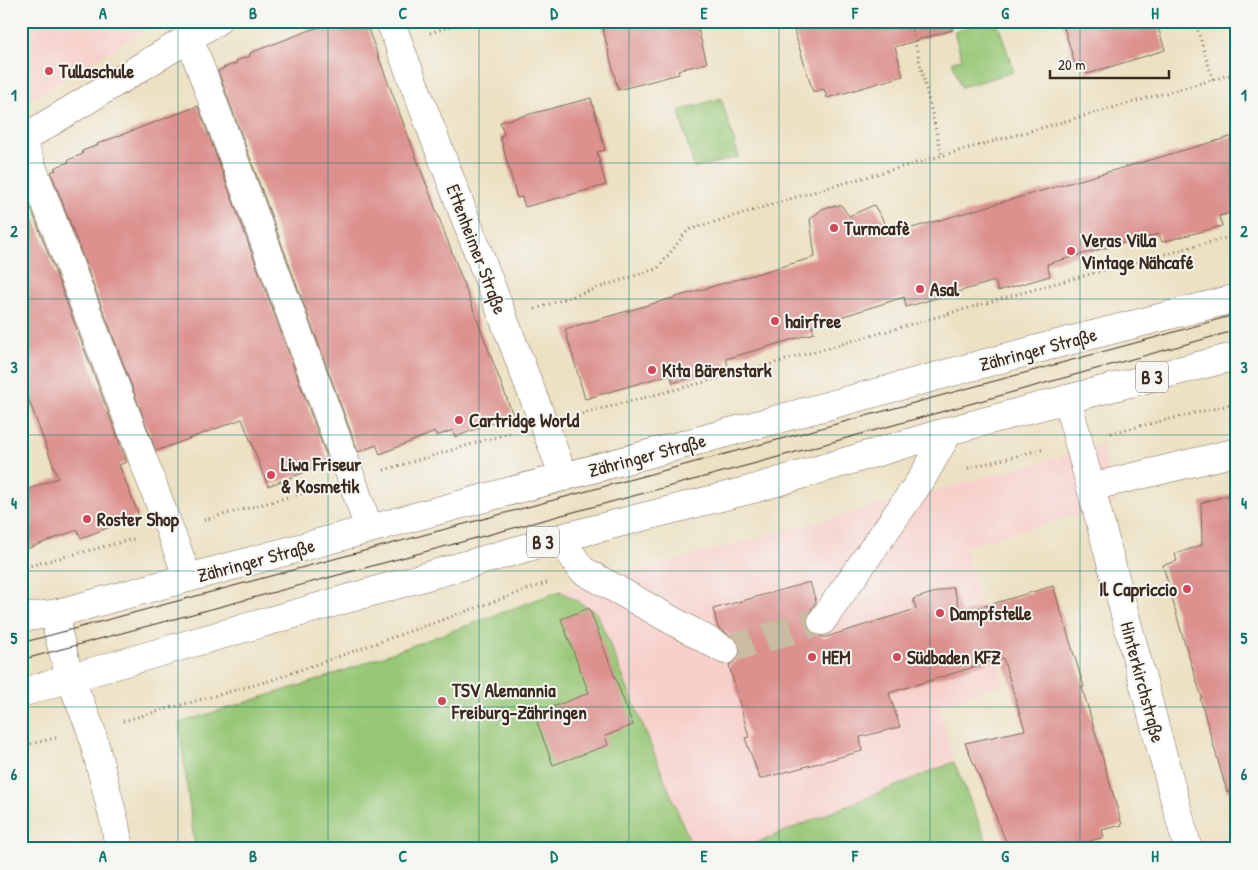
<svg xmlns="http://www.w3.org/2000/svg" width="1258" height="870" font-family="'Patrick Hand',sans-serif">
<rect width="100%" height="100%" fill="#f6f6f2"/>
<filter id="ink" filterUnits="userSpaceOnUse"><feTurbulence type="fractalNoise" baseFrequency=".02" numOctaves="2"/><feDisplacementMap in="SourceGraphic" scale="10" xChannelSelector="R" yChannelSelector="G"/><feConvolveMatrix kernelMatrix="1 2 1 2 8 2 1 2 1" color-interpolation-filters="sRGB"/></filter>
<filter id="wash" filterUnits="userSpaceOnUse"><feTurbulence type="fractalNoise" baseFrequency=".0096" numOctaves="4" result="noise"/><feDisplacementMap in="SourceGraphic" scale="20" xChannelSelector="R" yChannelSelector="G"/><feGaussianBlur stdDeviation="1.12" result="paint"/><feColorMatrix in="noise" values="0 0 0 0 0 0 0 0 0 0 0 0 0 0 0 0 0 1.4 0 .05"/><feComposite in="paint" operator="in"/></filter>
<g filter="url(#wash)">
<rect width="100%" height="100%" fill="#ece1c3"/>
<g fill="#f7d0cb">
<polygon points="21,21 161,21 21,105"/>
<polygon points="1102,446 1115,504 964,547 1004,684 939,705 954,762 754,844 745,849 693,849 597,614 560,591"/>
</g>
<g fill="#97c776" stroke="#69784a">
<polygon points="990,21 997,21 1014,72 961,87 952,61 962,59 954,32"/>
<polygon points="721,98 739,157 694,168 679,111"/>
<polygon points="560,591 597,613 693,849 195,849 179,723 324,678"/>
<polygon points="954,762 990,849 745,849 754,844"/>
</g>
<g id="blocks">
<g fill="#dc918e">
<polygon points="334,21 365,21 513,415 455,437 453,430 437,436 435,432 380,454 376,445 358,452 218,71 223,69 223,68 237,63 236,61 250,56 250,53"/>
<polygon points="601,21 696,21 707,63 678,70 679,74 618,90"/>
<polygon points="815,21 951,21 952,30 895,47 903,76 827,98 824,89 813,92 793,27"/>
<polygon points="1062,21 1156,21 1165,50 1087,74 1083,62 1075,64"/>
<polygon points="591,98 605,150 597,152 606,185 525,207 522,197 517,198 500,136 504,135 500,122"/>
<polygon points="198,106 329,463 268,486 242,419 156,451 51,172 56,170 54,168 69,162 68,160 83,154 82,151 98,145 97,144"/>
<polygon points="1237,135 1237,211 1219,216 1222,226 1162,242 1159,234 1105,248 1047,264 1050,276 998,291 995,281 906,307 904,297 812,326 814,333 726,359 728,367 673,383 671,374 585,399 565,329 815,257 810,219 822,209 827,207 841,205 849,216 874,205 891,234"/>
<polygon points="31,208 127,462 119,465 139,516 81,538 77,530 21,551 21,492 58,478 21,379 21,211"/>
<polygon points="1232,494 1237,514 1237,791 1227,792 1200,698 1202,698 1181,631 1163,565 1177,561 1175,554 1202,545 1201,503"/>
<polygon points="810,582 816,602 809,612 807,619 808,627 813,633 821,637 826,637 916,609 913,599 953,587 961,613 1053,586 1084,687 1082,687 1122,825 1102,830 1104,837 1063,849 1009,849 993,809 965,743 1025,730 1003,658 889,693 900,727 860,737 862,751 760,779 745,738 749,737 729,665 733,663 738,658 741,649 738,642 733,637 718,628 713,609"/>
<polygon points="589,608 633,725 605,736 608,745 553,765 534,714 589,693 561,619"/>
</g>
</g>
</g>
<g filter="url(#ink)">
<use href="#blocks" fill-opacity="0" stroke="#796a58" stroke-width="1"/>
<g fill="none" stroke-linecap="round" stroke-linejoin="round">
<polyline stroke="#c9bca2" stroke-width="28" stroke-dasharray="28 14" stroke-linecap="butt" points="725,650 822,621"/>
<defs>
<g id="minor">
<polyline points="390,21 564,477"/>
<polyline points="189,37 352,480 369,529"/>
<polyline points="21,140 217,21"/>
<polyline points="22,140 188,578"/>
<polyline points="1067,399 1188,849"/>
<polyline points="1091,487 1237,452"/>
<polyline points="560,538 582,570 725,650"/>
<polyline points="58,613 58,633 70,678 91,730 115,824 119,849"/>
<polyline points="822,621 921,480 949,431"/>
</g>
<g id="major">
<polyline points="21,618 58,613 1049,346 1237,298"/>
<polyline points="21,693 70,678 560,538 753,489 949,431 1067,399 1237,356"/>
</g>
</defs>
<use href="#minor" stroke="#796a58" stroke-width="29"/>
<use href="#major" stroke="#796a58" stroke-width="29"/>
<g stroke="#796a58" stroke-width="3" stroke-dasharray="1 4" stroke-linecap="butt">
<polyline points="910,21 942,156"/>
<polyline points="1195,21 1213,80"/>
<polyline points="430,33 468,21"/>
<polyline points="535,309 658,268 688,230 830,187 1237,73"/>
<polyline points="577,415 736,374 1053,284 1237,235"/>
<polyline points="1111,433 1237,403"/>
<polyline points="968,468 1044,449"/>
<polyline points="384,470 510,433"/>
<polyline points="204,520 318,489"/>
<polyline points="21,568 137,538"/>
<polyline points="123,721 272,680 549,582"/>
<polyline points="21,746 56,738"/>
</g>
<use href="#minor" stroke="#fff" stroke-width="28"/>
<use href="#major" stroke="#fff" stroke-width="28"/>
<g stroke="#3b2a1e" stroke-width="1">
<polyline points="21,643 755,446 1157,337 1237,314"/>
<polyline points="21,660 760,462 1237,330"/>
</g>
</g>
</g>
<path fill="none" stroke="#0f766e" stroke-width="1" stroke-opacity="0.55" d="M178,21V849M328,21V849M479,21V849M629,21V849M779,21V849M930,21V849M1080,21V849M21,163H1237M21,299H1237M21,435H1237M21,571H1237M21,707H1237"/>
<g fill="#d1495b" stroke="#f6f6f2" stroke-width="2">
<circle cx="49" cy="71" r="5"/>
<circle cx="834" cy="228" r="5"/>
<circle cx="1071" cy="251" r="5"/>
<circle cx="920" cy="289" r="5"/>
<circle cx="775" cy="321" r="5"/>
<circle cx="652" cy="370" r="5"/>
<circle cx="459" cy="420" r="5"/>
<circle cx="271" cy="475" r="5"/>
<circle cx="87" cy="519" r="5"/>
<circle cx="1187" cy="589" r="5"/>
<circle cx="940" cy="613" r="5"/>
<circle cx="812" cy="657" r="5"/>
<circle cx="897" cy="657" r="5"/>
<circle cx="442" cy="701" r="5"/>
</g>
<g text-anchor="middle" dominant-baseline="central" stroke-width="4" stroke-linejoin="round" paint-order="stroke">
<g fill="#f6f6f2" stroke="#73675e" stroke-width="1">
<rect x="1136" y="361.5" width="32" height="31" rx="4"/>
<rect x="527" y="526.5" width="32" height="31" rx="4"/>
</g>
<g font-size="18" font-weight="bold" fill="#3b2a1e">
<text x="1152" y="377">B 3</text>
<text x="543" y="542">B 3</text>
</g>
<g font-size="19" font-weight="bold" fill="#3b2a1e" stroke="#f6f6f2" text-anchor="start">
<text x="59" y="71">Tullaschule</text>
<text x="844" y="228">Turmcafè</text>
<text x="1081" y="240">Veras Villa<tspan x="1081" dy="22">Vintage Nähcafé</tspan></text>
<text x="930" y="289">Asal</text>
<text x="785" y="321">hairfree</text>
<text x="662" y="370">Kita Bärenstark</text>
<text x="469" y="420">Cartridge World</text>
<text x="281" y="464">Liwa Friseur<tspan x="281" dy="22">&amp; Kosmetik</tspan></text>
<text x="97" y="519">Roster Shop</text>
<text x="1177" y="589" text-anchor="end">Il Capriccio</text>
<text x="950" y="613">Dampfstelle</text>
<text x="822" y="657">HEM</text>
<text x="907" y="657">Südbaden KFZ</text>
<text x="452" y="690">TSV Alemannia<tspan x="452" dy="22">Freiburg-Zähringen</tspan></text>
</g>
<g font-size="19" fill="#3b2a1e" stroke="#f6f6f2">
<text transform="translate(477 249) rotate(69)">Ettenheimer Straße</text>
<text transform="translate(1038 349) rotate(-15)">Zähringer Straße</text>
<text transform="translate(647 455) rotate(-15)">Zähringer Straße</text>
<text transform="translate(256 560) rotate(-15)">Zähringer Straße</text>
<text transform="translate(1143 682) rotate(75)">Hinterkirchstraße</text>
</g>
</g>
<rect width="1258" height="870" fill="none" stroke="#f6f6f2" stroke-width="55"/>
<path d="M1050 70v8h119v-8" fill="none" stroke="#3b2a1e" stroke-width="2.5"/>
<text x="1058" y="70" font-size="15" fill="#3b2a1e" stroke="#f6f6f2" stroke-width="4" paint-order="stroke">20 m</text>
<rect x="28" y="28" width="1202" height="814" fill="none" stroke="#0f766e" stroke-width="2"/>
<g font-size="16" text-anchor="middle" font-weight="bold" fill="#0f766e">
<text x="103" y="19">A</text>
<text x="253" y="19">B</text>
<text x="403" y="19">C</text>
<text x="554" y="19">D</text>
<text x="704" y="19">E</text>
<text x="855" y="19">F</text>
<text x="1005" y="19">G</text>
<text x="1155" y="19">H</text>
<text x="14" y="101">1</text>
<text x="1244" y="101">1</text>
<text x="14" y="237">2</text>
<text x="1244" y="237">2</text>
<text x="14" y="373">3</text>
<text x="1244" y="373">3</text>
<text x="14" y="509">4</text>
<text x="1244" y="509">4</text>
<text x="14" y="644">5</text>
<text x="1244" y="644">5</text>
<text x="14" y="780">6</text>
<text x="1244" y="780">6</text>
<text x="103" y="862">A</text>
<text x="253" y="862">B</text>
<text x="403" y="862">C</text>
<text x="554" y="862">D</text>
<text x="704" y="862">E</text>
<text x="855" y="862">F</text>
<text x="1005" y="862">G</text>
<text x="1155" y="862">H</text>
</g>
</svg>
